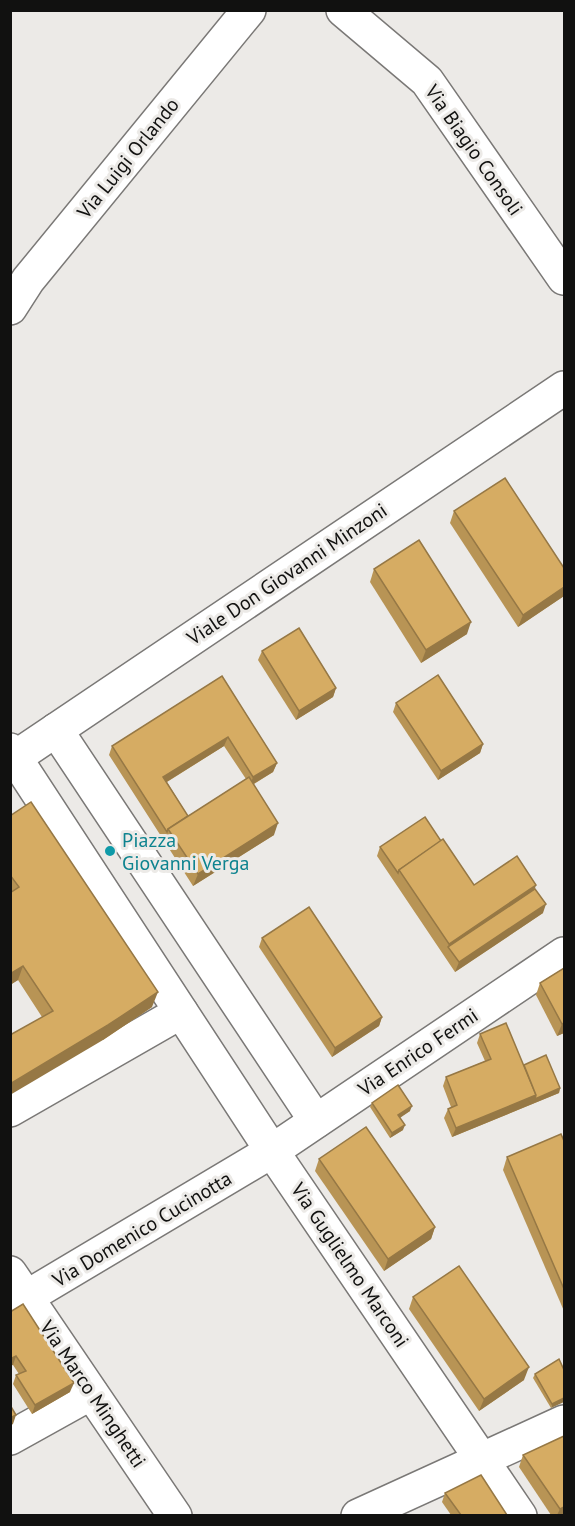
<svg xmlns="http://www.w3.org/2000/svg" width="575" height="1526" font-family="'PT Sans',sans-serif">
<rect width="100%" height="100%" fill="#eceae7"/>
<g fill="none" stroke-linecap="round" stroke-linejoin="round">
<defs>
<g id="minor">
<polyline points="343,10 427,81 564,278"/>
<polyline points="10,308 28,280 249,10"/>
<polyline points="56,730 316,1121"/>
<polyline points="10,750 272,1151 520,1516"/>
<polyline points="10,761 564,388"/>
<polyline points="10,1110 181,1012"/>
<polyline points="10,1273 175,1516"/>
<polyline points="10,1307 272,1151 564,954"/>
<polyline points="10,1438 91,1393"/>
<polyline points="358,1516 564,1422"/>
</g>
</defs>
<use href="#minor" stroke="#7a7876" stroke-width="36"/>
<use href="#minor" stroke="#fff" stroke-width="33"/>
</g>
<g fill="#b89455" fill-rule="evenodd">
<polygon points="454,511 564,568 564,596 518,627 450,523"/>
<polygon points="374,569 467,634 421,663 370,582"/>
<polygon points="262,651 336,688 333,697 296,720 258,660"/>
<path d="M222,676L277,763L273,772L254,784L274,835L193,886L109,755L112,746ZM224,746L246,779L188,816L167,782Z"/>
<polygon points="396,703 483,744 480,753 438,780 393,712"/>
<polygon points="10,816 152,1007 103,1040 42,1017 18,980 10,985"/>
<polygon points="441,841 474,885 535,889 543,913 455,972 377,856 380,847"/>
<polygon points="262,938 382,1017 379,1026 332,1057 259,947"/>
<polygon points="564,968 564,1033 557,1036 536,995 540,983"/>
<polygon points="480,1034 524,1065 560,1088 559,1093 452,1137 444,1118 448,1109 451,1107 443,1086 446,1077 485,1061 477,1043"/>
<polygon points="372,1103 410,1111 400,1117 403,1130 390,1138 370,1107"/>
<polygon points="564,1141 564,1311 503,1170 507,1157"/>
<polygon points="319,1159 435,1227 431,1239 384,1271 315,1171"/>
<polygon points="413,1297 524,1380 479,1411 409,1309"/>
<polygon points="10,1312 70,1392 32,1414 13,1384 16,1375 19,1374 13,1365"/>
<polygon points="564,1370 551,1408 533,1378 535,1374"/>
<polygon points="564,1436 564,1515 551,1515 519,1467 523,1455"/>
<polygon points="445,1493 507,1515 451,1515 442,1502"/>
</g>
<g fill="#967845">
<polygon points="564,587 564,596 518,627 523,615"/>
<polygon points="471,622 467,634 421,663 426,650"/>
<polygon points="336,688 333,697 296,720 299,711"/>
<polygon points="228,737 224,746 160,786 163,777"/>
<polygon points="483,744 480,753 438,780 441,771"/>
<polygon points="277,763 273,772 250,786 253,777"/>
<polygon points="278,823 274,835 193,886 198,874"/>
<polygon points="536,885 532,898 448,947 449,944"/>
<polygon points="546,904 543,913 455,972 459,962"/>
<polygon points="23,966 18,980 10,985 10,974"/>
<polygon points="158,992 152,1007 103,1040 10,1095 10,1084"/>
<polygon points="382,1017 379,1026 332,1057 335,1048"/>
<polygon points="564,1023 564,1033 557,1036 562,1024"/>
<polygon points="560,1088 559,1093 452,1137 456,1128 536,1095"/>
<polygon points="412,1106 410,1111 397,1120 398,1115"/>
<polygon points="405,1125 403,1130 390,1138 392,1133"/>
<polygon points="435,1227 431,1239 384,1271 388,1259"/>
<polygon points="16,1356 13,1365 10,1366 10,1359"/>
<polygon points="529,1367 524,1380 479,1411 484,1399"/>
<polygon points="74,1383 70,1392 32,1414 35,1405"/>
<polygon points="564,1398 564,1402 551,1408 552,1404"/>
<polygon points="16,1415 13,1424 10,1426 10,1418"/>
<polygon points="564,1507 564,1512 563,1515 557,1515 560,1509"/>
</g>
<g fill="#d6ac63" stroke="#967845" stroke-width="1.5">
<polygon points="505,478 564,568 564,587 523,615 454,511"/>
<polygon points="419,540 471,622 426,650 374,569"/>
<polygon points="299,628 336,688 299,711 262,651"/>
<polygon points="438,675 483,744 441,771 396,703"/>
<polygon points="222,676 277,763 253,777 228,737 163,777 188,816 168,829 167,832 112,746"/>
<polygon points="249,777 278,823 198,874 168,829"/>
<polygon points="31,802 158,992 108,1025 10,1084 10,1035 53,1011 23,966 10,974 10,893 19,887 10,875 10,816"/>
<polygon points="425,817 441,841 399,870 398,873 380,847"/>
<polygon points="443,839 474,885 517,856 536,885 449,944 399,870"/>
<polygon points="535,889 546,904 459,962 448,947"/>
<polygon points="309,907 382,1017 335,1048 262,938"/>
<polygon points="564,968 564,1023 562,1024 540,983"/>
<polygon points="506,1023 536,1095 456,1128 448,1109 457,1105 446,1077 491,1059 480,1034"/>
<polygon points="546,1055 560,1088 535,1099 536,1095 524,1065"/>
<polygon points="398,1085 412,1106 398,1115 405,1125 392,1133 372,1103"/>
<polygon points="366,1127 435,1227 388,1259 319,1159"/>
<polygon points="561,1134 564,1141 564,1289 507,1157"/>
<polygon points="459,1266 529,1367 484,1399 413,1297"/>
<polygon points="23,1304 74,1383 35,1405 16,1375 26,1371 16,1356 10,1359 10,1312"/>
<polygon points="559,1359 564,1370 564,1398 552,1404 535,1374"/>
<polygon points="10,1405 16,1415 10,1418"/>
<polygon points="564,1436 564,1507 560,1509 523,1455"/>
<polygon points="481,1475 507,1515 461,1515 445,1493"/>
</g>
<circle fill="#0f9aa8" stroke="#eceae7" stroke-width="2" cx="110" cy="851" r="6"/>
<g text-anchor="middle" dominant-baseline="central" stroke-width="6" stroke-linejoin="round" paint-order="stroke">
<g font-size="20" fill="#111110" stroke="#eceae7">
<text transform="translate(474 150) rotate(55)">Via Biagio Consoli</text>
<text transform="translate(128 158) rotate(-51)">Via Luigi Orlando</text>
<text transform="translate(287 574) rotate(-34)">Viale Don Giovanni Minzoni</text>
<text transform="translate(418 1052) rotate(-34)">Via Enrico Fermi</text>
<text transform="translate(142 1229) rotate(-31)">Via Domenico Cucinotta</text>
<text transform="translate(350 1265) rotate(56)">Via Guglielmo Marconi</text>
<text transform="translate(93 1394) rotate(56)">Via Marco Minghetti</text>
</g>
<g font-size="20" fill="#0d838f" stroke="#eceae7" text-anchor="start">
<text x="122" y="840">Piazza<tspan x="122" dy="23">Giovanni Verga</tspan></text>
</g>
</g>
<rect width="575" height="1526" fill="none" stroke="#111110" stroke-width="24"/>
</svg>
